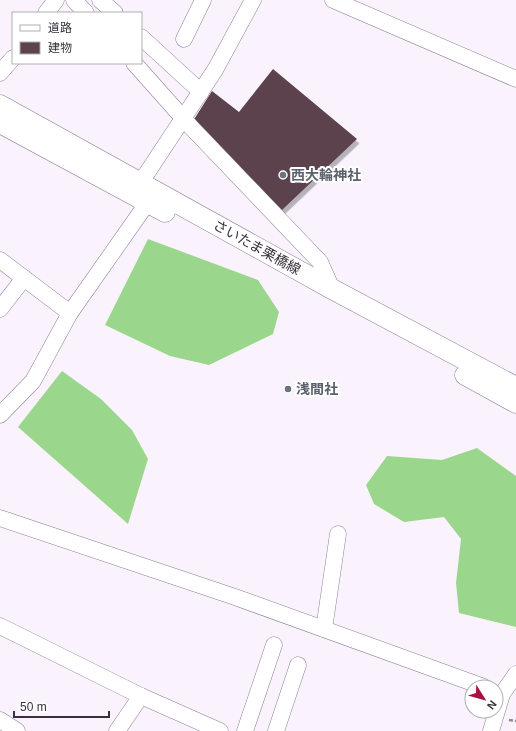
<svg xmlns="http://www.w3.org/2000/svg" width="516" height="731" font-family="Helvetica,'Noto Sans JP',sans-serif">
<defs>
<filter id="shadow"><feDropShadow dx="2.5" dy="4.5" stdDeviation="0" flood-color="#0004"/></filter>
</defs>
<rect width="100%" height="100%" fill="#faf3fd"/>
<g fill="#9ad78c">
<polygon points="148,239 258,280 279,312 273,334 209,365 170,356 105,325"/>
<polygon points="62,371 101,399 132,430 148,459 128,524 18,427"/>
<polygon points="477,448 516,476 516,627 459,613 456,583 461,539 444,517 404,522 374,504 366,485 387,456 442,460"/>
</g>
<polygon fill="#5c434e" filter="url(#shadow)" points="273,69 357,139 282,210 193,121 212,91 239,112"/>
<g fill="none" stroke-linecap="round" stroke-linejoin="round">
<defs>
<g id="minor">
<polyline points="74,0 86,13"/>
<polyline points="100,0 115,13"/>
<polyline points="333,0 516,79"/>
<polyline points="46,13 56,0"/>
<polyline points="141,37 201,92"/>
<polyline points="184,39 203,0"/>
<polyline points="134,63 191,127 320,262 332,289"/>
<polyline points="0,73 13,58"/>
<polyline points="141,182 215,70 253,0"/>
<polyline points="0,260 70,313"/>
<polyline points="0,309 24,278"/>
<polyline points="0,415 33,381 70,313 148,202"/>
<polyline points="0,518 235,597 484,687"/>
<polyline points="0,626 141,696 220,731"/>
<polyline points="324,629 338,534"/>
<polyline points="0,720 17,731"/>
<polyline points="117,731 141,696"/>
<polyline points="245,731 274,645"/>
<polyline points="276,731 298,665"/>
<polyline points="491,731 502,694 516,674"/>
</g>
<g id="major">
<polyline points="0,105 332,289 516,387"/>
<polyline points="0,123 165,212"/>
<polyline points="465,375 516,403"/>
</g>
</defs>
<use href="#minor" stroke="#8e7f95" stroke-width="17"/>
<use href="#major" stroke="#8e7f95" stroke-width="21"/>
<polyline stroke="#908993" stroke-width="2.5" stroke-dasharray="4 2" stroke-linecap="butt" points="509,720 516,721"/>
<use href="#minor" stroke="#fff" stroke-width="16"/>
<use href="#major" stroke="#fff" stroke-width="20"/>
</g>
<g fill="#6b7280" stroke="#fff" stroke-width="1.5">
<circle cx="283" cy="175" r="4"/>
<circle cx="288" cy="389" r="4"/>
</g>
<g text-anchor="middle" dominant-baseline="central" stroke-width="4" stroke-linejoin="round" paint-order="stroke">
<g font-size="14" font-weight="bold" fill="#5b616d" stroke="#fff" text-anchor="start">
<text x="291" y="175">西大輪神社</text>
<text x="296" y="389">浅間社</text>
</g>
<g font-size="14" fill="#38313b" stroke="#fff">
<text transform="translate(257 247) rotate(29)">さいたま栗橋線</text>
</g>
</g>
<rect x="12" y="12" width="130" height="52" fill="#ffffff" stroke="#afadb1"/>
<rect x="20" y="25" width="20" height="6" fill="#ffffff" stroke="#afadb1"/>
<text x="48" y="32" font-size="12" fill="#38313b">道路</text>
<rect x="20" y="42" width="20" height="12" fill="#5c434e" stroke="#afadb1"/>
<text x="48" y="52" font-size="12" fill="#38313b">建物</text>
<g transform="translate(484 699) rotate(127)"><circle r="19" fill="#ffffff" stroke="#afadb1"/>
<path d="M0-3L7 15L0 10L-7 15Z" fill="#a81140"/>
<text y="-6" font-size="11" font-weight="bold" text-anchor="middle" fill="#38313b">N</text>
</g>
<path d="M14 711v6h95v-6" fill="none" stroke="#38313b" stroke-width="2"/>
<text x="20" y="711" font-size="12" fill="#38313b" stroke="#ffffff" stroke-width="3" paint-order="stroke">50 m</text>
</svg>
